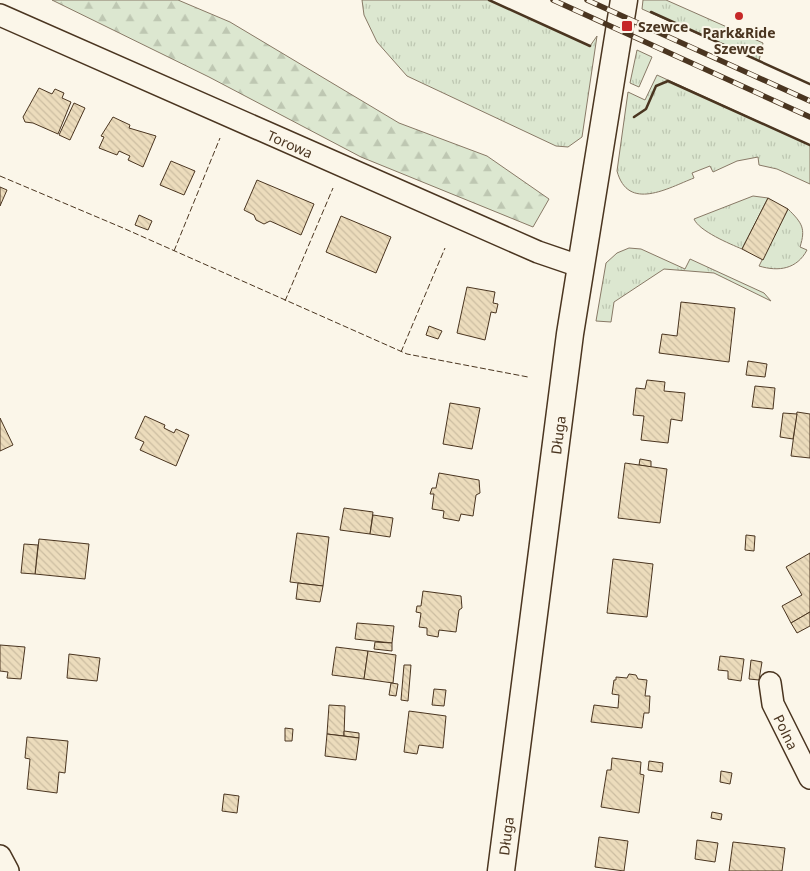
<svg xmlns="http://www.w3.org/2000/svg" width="810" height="871" font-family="'Noto Sans',sans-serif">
<defs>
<pattern id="grass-tufts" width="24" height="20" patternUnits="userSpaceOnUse" patternTransform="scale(1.25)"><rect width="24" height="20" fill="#dce7d0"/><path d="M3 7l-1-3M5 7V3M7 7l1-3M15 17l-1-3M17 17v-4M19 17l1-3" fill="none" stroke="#bec7b2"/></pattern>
<pattern id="forest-firs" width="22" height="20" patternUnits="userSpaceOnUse" patternTransform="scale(1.25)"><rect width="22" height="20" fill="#dce7d0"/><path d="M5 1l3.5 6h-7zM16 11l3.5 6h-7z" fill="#bec7b2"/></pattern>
<pattern id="building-back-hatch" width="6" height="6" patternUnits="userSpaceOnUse" patternTransform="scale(1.25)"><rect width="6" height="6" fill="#ecdcbc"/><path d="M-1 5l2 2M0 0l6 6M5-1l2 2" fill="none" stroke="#ccbda1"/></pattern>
</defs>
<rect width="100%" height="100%" fill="#fbf6e9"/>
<g fill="url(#grass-tufts)" stroke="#887966">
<polygon points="362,0 489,0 590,46 597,36 582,137 568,147 556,146 407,76 377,42 364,15"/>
<polygon points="643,0 666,0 763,43 759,61 642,9"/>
<polygon points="637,50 652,57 639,87 630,83"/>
<path d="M657,75L810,145V184L777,169L759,165L758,157L737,161L713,172L710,166L692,173L694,178C668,188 628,212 617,171L628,92L645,100Z"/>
<path d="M753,196L768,198L742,249C730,244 699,231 694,219Z"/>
<path d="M788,209C802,223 806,228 800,247L807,250C797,269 779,272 759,266Z"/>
<polygon points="629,248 641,249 685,269 690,259 764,293 771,301 714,273 664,269 614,302 611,322 596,321 606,263 617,253"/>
</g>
<polygon fill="url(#forest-firs)" stroke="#887966" points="52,0 178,0 230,22 399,123 487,156 549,199 533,227 361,157 209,77"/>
<g fill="url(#building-back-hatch)" stroke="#4a3520">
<polygon points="39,88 52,94 55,89 64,93 62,98 71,102 58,134 33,123 25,122 23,117"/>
<polygon points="74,103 85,108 70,140 59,135"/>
<polygon points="113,117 130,125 129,128 156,136 143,167 128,160 130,156 119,151 117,155 99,148 104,137 101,136"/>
<polygon points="171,161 195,171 184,195 160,185"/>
<polygon points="257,180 314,204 301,235 270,221 264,224 256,220 254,215 244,210"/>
<polygon points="0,187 7,190 0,206"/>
<polygon points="768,198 788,209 763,260 742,249"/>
<polygon points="139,215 152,221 148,230 135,225"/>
<polygon points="341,216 391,237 376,273 326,252"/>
<polygon points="467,287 495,292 493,303 498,304 496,313 491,312 485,340 457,333"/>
<polygon points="681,302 735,308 729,362 659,353 662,334 677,336"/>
<polygon points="429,326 442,331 438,339 426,335"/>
<polygon points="748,361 767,364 765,377 746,375"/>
<polygon points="647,380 665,382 664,391 685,393 682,421 671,419 668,443 641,440 644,416 633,415 636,388 645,389"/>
<polygon points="755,386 775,388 773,409 752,407"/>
<polygon points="450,403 480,408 472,449 443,444"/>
<polygon points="797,412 810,414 810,458 791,456"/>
<polygon points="783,413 797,414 793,439 780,437"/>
<polygon points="145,416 165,425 164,428 174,433 176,429 189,435 176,466 140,450 144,442 135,438"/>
<polygon points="0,418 13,445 0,451"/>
<polygon points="640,459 651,461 651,467 639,465"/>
<polygon points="625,463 667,469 660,523 618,518"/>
<polygon points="439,473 479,480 480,493 476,495 473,516 461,514 459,521 443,518 444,511 432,509 434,494 430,494 432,488 436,488"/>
<polygon points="344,508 373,512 370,534 340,530"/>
<polygon points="373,515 393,518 390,537 370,534"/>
<polygon points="297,533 329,537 323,586 290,582"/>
<polygon points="746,535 755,536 754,551 745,550"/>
<polygon points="39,539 89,544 85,579 35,574"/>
<polygon points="24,544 38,545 35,574 21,573"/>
<polygon points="810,553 810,612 791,623 782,606 802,595 786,567"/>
<polygon points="613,559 653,564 647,617 607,613"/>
<polygon points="298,583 323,586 320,602 296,599"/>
<polygon points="423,591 461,596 462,608 459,610 456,632 439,630 438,637 427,635 427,628 419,627 421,613 416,612 417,606 421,606"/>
<polygon points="810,612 810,626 797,633 791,623"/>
<polygon points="357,623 394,626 392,643 355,639"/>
<polygon points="375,642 392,643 392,651 374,649"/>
<polygon points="0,645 25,647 21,679 7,678 8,672 0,671"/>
<polygon points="336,647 368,651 364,679 332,675"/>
<polygon points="368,651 396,655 393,683 364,679"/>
<polygon points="69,654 100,658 97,681 67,678"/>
<polygon points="720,656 744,659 741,681 728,679 728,671 718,670"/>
<polygon points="751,660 762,662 759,680 749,679"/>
<polygon points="404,665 411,665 408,701 401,700"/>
<polygon points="629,674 636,675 638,679 647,680 645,696 650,696 649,713 644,713 642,728 591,722 594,705 618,708 619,695 612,694 614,680 616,680 616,677 627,678"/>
<polygon points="391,683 398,684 396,696 389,695"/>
<polygon points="434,689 446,690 444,706 432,705"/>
<polygon points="329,705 345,706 344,736 327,734"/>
<polygon points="409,711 446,716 443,748 419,745 417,754 404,752"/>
<polygon points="285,728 293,729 292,741 285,741"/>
<polygon points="344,731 359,733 359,738 344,736"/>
<polygon points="327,734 359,738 356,760 325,756"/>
<polygon points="27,737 68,741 65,773 59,772 57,793 27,789 30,759 25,758"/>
<polygon points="612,758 641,762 640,774 644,775 639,813 601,807 607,770 611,770"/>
<polygon points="649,761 663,763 662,772 648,770"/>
<polygon points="721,771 732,773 730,784 720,782"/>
<polygon points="224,794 239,796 237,813 222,811"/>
<polygon points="712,812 722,814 721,820 711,818"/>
<polygon points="599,837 628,841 624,871 595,867"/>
<polygon points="697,840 718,843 715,862 695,859"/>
<polygon points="733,842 785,848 782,871 729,871"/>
</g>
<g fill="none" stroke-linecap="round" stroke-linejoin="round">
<defs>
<g id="minor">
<polyline points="0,15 538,252 582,267"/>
<polyline points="770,683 773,704 810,778"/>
<polyline points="0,856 8,871"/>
</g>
<polyline id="tertiary" points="501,871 570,334 624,0"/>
</defs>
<use href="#minor" stroke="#4a3520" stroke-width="24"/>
<use href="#tertiary" stroke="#4a3520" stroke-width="29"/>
<use href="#minor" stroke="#fbf6e9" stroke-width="21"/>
<use href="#tertiary" stroke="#fbf6e9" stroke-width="26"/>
<defs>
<g id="rail">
<polyline points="553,0 810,117"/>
<polyline points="587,0 810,101"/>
</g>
</defs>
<use href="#rail" stroke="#4a3520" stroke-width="5.5"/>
<use href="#rail" stroke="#fbf6e9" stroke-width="4" stroke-dasharray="11" stroke-linecap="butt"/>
<g stroke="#4a3520" stroke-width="1" stroke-dasharray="6 2.5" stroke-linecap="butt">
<polyline points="0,176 123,228 407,354 528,377"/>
<polyline points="174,251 220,138"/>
<polyline points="285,301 333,188"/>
<polyline points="401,352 445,248"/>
</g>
<g stroke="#4a3520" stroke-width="2.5">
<polyline points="489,0 590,46"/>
<polyline points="651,12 810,84"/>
<polyline points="634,117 646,109 656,86 668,81 810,145"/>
</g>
</g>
<g fill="#c62828" stroke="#fbf6e9" stroke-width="2">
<circle cx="739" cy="16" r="5"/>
<rect x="621" y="20" width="12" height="12" rx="2.5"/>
</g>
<g text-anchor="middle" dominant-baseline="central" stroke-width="4" stroke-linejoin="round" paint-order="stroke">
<g font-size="14" font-weight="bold" fill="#4a3520" stroke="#fbf6e9" text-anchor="start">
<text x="638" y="26">Szewce</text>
<text x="739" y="32" text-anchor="middle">Park&amp;Ride<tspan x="739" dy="16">Szewce</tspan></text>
</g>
<g font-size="14" fill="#4a3520" stroke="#fbf6e9">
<text transform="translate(290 144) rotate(24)">Torowa</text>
<text transform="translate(558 435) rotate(-83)">Długa</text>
<text transform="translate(786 732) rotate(64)">Polna</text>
<text transform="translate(506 836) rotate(-83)">Długa</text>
</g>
</g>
</svg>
